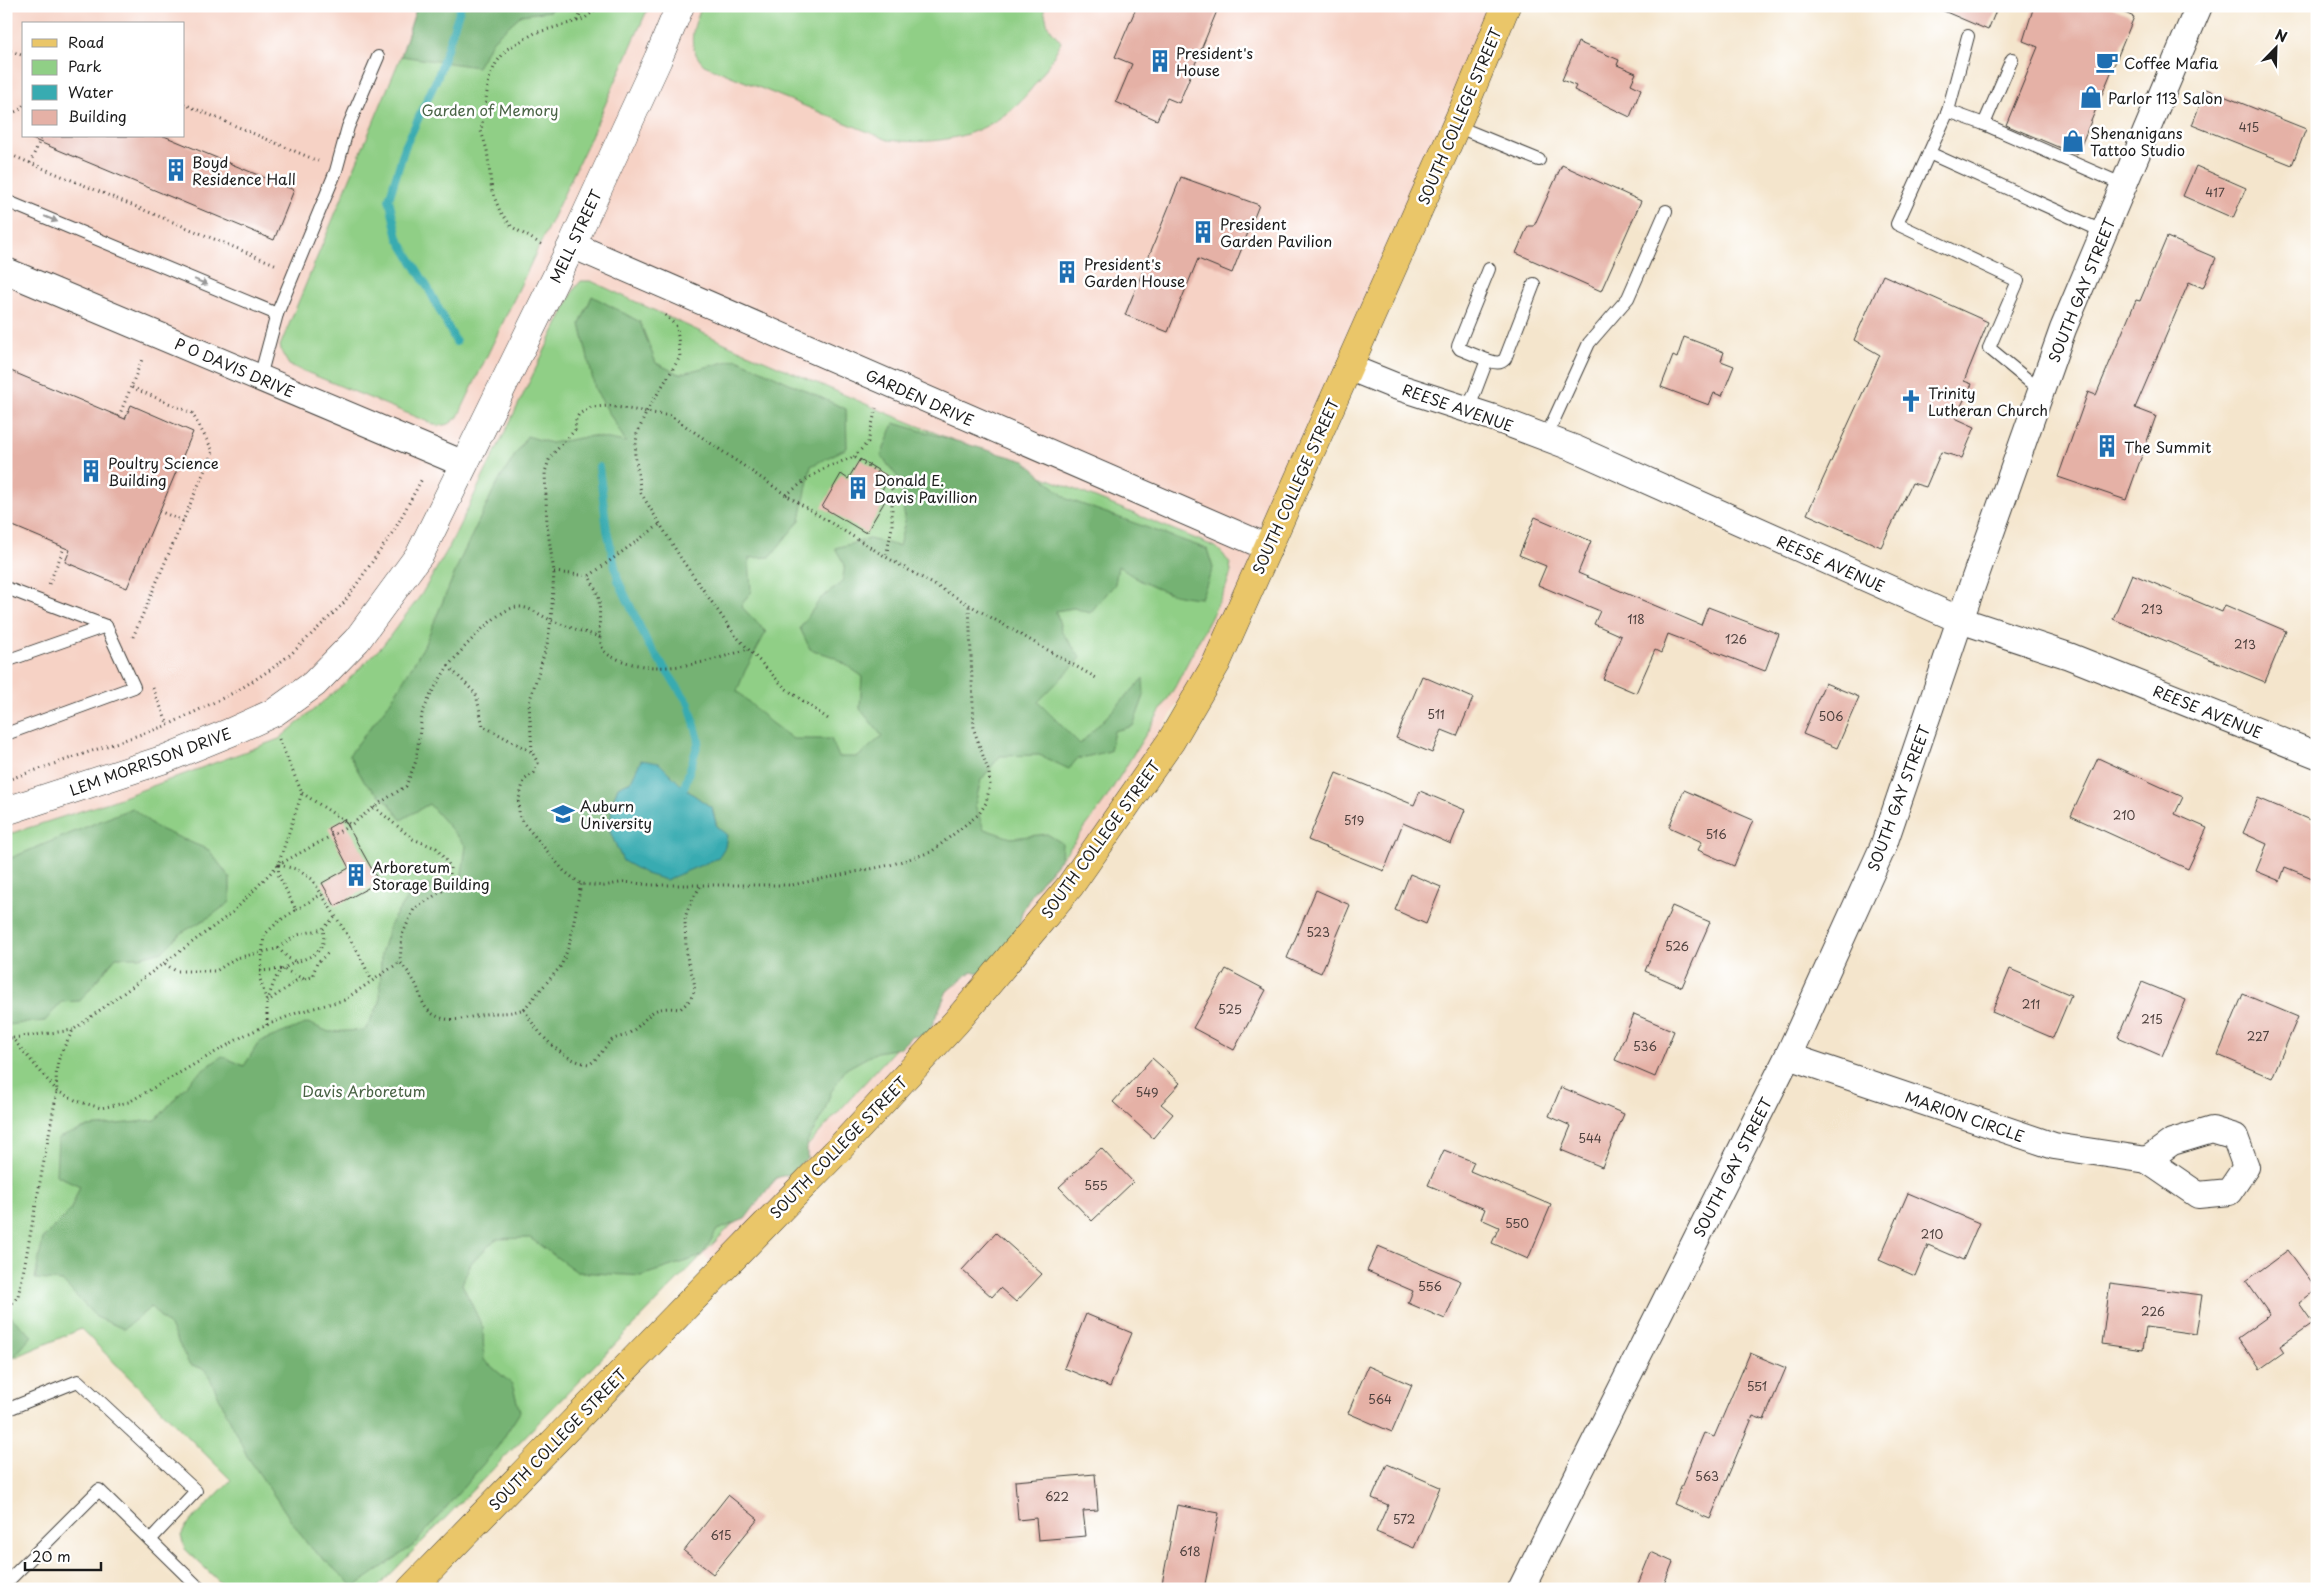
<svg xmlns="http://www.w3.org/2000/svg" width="2323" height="1595" font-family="'Playpen Sans',sans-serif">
<rect width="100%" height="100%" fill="#fff"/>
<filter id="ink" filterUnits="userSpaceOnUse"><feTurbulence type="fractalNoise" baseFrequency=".02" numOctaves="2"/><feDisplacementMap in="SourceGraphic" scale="10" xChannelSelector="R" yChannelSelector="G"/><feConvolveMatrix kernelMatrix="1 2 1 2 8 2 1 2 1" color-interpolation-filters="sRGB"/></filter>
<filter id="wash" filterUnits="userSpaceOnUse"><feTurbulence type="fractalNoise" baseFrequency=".0096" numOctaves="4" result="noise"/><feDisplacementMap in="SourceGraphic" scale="20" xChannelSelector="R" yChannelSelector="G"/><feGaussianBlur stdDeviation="1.12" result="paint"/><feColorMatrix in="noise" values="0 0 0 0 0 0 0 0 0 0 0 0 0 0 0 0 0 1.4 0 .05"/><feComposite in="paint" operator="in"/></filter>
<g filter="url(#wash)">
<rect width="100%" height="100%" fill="#f4e5cc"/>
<path fill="#f6d2c5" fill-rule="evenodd" d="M6,6H1500L1269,548L1070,886L720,1271L703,1254L376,1589H227L185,1549L181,1536L186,1526L231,1480L81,1329L6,1361ZM24,24H184V136H24Z"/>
<g fill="#90cf86" stroke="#567651">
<polygon points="417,6 649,6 589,141 458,417 449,424 438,426 289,365 282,353 280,346 401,56"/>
<path d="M702,6H1043L1048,26L1061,42C1023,118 973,149 888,140L704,65C685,45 693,28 702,6Z"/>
<polygon points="581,281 591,281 731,346 889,414 1216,547 1223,554 1230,564 1231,572 1225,590 1175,687 1104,802 1070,848 937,1003 792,1163 376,1589 227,1589 185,1549 181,1536 186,1526 231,1480 81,1329 6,1361 6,835 112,801 279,739 345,683 383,645 421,595 448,549 575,288"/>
</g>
<g fill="#74b273" stroke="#486748" fill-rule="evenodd">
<polygon points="417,6 554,6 550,11 521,15 493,40 477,67 401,56"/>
<path d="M592,296L640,322L656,363L679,374L737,359L846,409L847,448L811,466L800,520L770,557L749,558L751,591L741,606L766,632L745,671L737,691L770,722L793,739H831L839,757H858L882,736L860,709L862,676L834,657L810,649L800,628L821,598L842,583L845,565L835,548L869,539L899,546L905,521L900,480L881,456L894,423L1025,461L1067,499L1207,549L1213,568L1201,598C1168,596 1144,585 1118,566L1115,584L1090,613L1074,608L1056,611L1062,632L1081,658L1038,702L1080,744L1143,679L1144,696L1133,726L1114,731L1110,751L1077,759L1069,769L1039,755L1000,756L981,780L975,805L984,829L1011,838L1047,834L1062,843L1061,858L1035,889L1022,912L1017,936L991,977L972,971L947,991L928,1035L911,1037L900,1048L877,1052L846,1069L831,1092L824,1112L807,1142V1158L790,1174L776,1178L745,1219L717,1230L703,1254L696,1258L641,1276L577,1272L530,1238L496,1239L471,1263L462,1284L483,1328L484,1360L512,1384L520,1412L497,1448L414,1545L354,1587L308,1545L247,1456L206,1370L189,1364L171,1328L151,1307L124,1329L96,1317L62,1281L35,1279L43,1238L70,1211L80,1186L56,1175L58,1138L88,1127L156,1120L194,1077L222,1056L244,1066L259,1042L308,1023L329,1032L365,1030L380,1002L381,954L391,922L414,887L461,881L466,846L429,804L401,820L389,803L365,783L349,755L391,701L424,646L461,558L495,487L527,436L551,443L592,436L626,442L595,389L580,324ZM631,781L684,788L712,808L717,827L610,832L612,804L618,787Z"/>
<polygon points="132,808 157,828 209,850 230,878 230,902 211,916 181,933 163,951 140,957 116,957 80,1001 61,1002 45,1021 6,1025 6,860"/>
<polygon points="11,1317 32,1336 12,1359 6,1361 6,1319"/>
</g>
<polygon fill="#38abb1" stroke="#2a6466" points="641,760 659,763 684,788 712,808 717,827 727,835 725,847 718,858 666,880 646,874 623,861 610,832 612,803 618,787 631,781"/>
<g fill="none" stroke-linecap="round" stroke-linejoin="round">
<g stroke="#38abb1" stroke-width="8">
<polyline points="456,342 428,288 398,238 389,199 405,147 438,76 461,6"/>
<polyline points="599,467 607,530 618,580 648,644 689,704 699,740 684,788"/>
</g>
</g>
<g id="blocks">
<g fill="#e5b1a6">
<polygon points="1137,6 1219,6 1179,103 1167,98 1157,120 1116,102 1132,64 1115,57"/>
<polygon points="1932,6 1998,6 1988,30"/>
<polygon points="2034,6 2109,6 2134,17 2077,155 2006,125 2038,47 2023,41"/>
<polygon points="1578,42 1619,60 1617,65 1636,73 1631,84 1641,89 1630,117 1574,90 1576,86 1562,80"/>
<polygon points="2206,89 2306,129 2292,165 2192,125"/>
<polygon points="25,136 164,136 294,190 274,240"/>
<polygon points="1562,165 1641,201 1601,291 1516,253 1528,226 1534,226"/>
<polygon points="2196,166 2246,188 2233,218 2183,196"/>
<polygon points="1181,177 1259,205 1232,273 1198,259 1168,332 1125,315"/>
<polygon points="2167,237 2216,258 2203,288 2189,282 2135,408 2156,416 2126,500 2058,477 2088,392 2096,395 2136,300 2140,301"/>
<polygon points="1883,275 1988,322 1964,381 1972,384 1955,418 1975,427 1962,458 1941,452 1926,487 1912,483 1881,547 1807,514 1880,355 1854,340"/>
<polygon points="1684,337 1724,352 1721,361 1734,366 1722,396 1714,393 1709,405 1661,387 1673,356 1677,358"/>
<polygon points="6,369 125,419 131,405 193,432 127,588 65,562 70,550 6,523"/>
<polygon points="860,459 889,477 878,497 885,501 866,533 822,507 841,474 848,479"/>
<polygon points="1535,517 1591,541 1578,573 1701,625 1708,607 1779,634 1765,671 1668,634 1661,653 1655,650 1636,693 1603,679 1621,636 1594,624 1600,611 1538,585 1546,566 1519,555"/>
<polygon points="2132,574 2222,612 2225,605 2286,631 2265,682 2113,619"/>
<polygon points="1422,676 1473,698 1457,736 1442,730 1432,753 1396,738"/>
<polygon points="1825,683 1859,697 1837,748 1803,734"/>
<polygon points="2098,758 2183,797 2175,814 2207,828 2188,869 2071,816"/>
<polygon points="1336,773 1414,805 1420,791 1465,810 1451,844 1403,823 1384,871 1308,840"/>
<polygon points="1684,790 1753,820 1734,866 1698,850 1702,842 1669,827"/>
<polygon points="2258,798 2317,823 2317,880 2285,867 2280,881 2256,871 2267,844 2243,833"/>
<polygon points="344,819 379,882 335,906 322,883 349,868 328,828"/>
<polygon points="1410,874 1441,887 1426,924 1395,910"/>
<polygon points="1316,890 1350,905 1321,973 1287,958"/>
<polygon points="1672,906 1710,922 1682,987 1645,971"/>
<polygon points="1226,969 1266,990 1234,1050 1193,1028"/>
<polygon points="2010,969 2071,995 2053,1038 1992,1012"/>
<polygon points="2142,982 2186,1000 2162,1056 2118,1037"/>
<polygon points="2243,994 2298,1017 2272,1078 2218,1055"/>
<polygon points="1634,1014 1674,1031 1655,1077 1615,1060"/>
<polygon points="1152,1058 1180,1083 1161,1104 1173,1114 1153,1138 1113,1102"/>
<polygon points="1561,1087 1624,1114 1602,1167 1561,1150 1571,1126 1549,1116"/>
<polygon points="1101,1148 1133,1182 1092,1221 1059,1187"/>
<polygon points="1444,1150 1474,1162 1470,1171 1551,1205 1528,1259 1492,1243 1499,1227 1481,1219 1485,1209 1428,1185"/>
<polygon points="1908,1193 1979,1223 1963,1260 1928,1245 1915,1276 1879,1260"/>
<polygon points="996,1233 1042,1274 1016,1302 1000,1288 992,1297 962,1270"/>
<polygon points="1378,1246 1461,1281 1445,1319 1408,1303 1413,1291 1367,1271"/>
<polygon points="2288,1250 2317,1289 2299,1303 2313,1323 2280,1346 2284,1352 2260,1369 2238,1338 2270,1315 2246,1281"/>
<polygon points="2110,1283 2202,1295 2196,1334 2146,1327 2143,1350 2102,1344"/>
<polygon points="1086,1314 1132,1333 1110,1387 1064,1368"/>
<polygon points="1750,1353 1786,1368 1764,1420 1753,1416 1710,1519 1674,1504 1704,1433 1714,1437"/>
<polygon points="1368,1366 1412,1385 1392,1432 1348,1413"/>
<polygon points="1387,1464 1440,1487 1414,1548 1376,1532 1388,1505 1372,1498"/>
<polygon points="1095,1474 1098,1510 1083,1511 1086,1536 1038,1540 1036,1518 1018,1520 1015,1481"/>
<polygon points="728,1495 758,1519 713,1574 684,1551"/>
<polygon points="1177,1505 1219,1513 1204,1589 1161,1589"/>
<polygon points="1651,1552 1673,1562 1662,1589 1636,1589"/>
</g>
</g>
</g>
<g filter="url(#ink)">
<use href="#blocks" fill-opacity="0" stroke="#3c3a36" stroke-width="1"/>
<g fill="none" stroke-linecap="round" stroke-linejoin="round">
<defs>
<g id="service">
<polyline points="1968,36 1948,111 1897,224 2018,281 1989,348 2041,391"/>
<polyline points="1948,111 1984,124 2124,185"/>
<polyline points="1984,124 2012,59"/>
<polyline points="1456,126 1539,160"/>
<polyline points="1929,153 2104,232"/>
<polyline points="6,201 277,314"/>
<polyline points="1487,360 1460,349 1458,346 1489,269"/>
<polyline points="260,377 277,314 336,171 348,127 378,57"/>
<path d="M1468,410L1487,360C1494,362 1499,365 1505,359L1534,284"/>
<polyline points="1546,437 1589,343 1628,298 1666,211"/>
<polyline points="6,588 106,626 134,687 6,734"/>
<polyline points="6,661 106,626"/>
<polyline points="6,1410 78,1381 196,1491 150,1540"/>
<polyline points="6,1583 99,1490 200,1589"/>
</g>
<g id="minor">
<polyline points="572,245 1269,548"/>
<polyline points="6,271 464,464"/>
<polyline points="1348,367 1395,386 1491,417 1576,449 1960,620 2069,656 2317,755"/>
<polyline points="1788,1056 2054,1146 2147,1160"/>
<polygon points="2212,1130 2235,1137 2246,1167 2229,1192 2198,1195 2147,1160 2172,1142"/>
<polyline points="1521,1589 1788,1056 1883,847 1960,620 2063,329 2199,6"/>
</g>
<polyline id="tertiary" points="6,811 165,759 231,732 275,712 314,684 357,640 420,554 572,245 658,59 680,6"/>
<polyline id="primary" points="411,1589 835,1153 956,1022 1070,886 1171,741 1216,664 1462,112 1506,6"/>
</defs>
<use href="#service" stroke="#3c3a36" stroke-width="14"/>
<use href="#minor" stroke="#3c3a36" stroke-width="28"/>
<use href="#tertiary" stroke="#3c3a36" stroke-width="29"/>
<use href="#primary" stroke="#3c3a36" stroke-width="29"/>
<g stroke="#3c3a36" stroke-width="3" stroke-dasharray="1 4" stroke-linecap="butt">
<polyline points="577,21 585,6"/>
<polyline points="6,49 24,56"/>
<polyline points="184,104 318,161"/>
<polyline points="6,116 21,109 24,104"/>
<polyline points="6,153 277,265"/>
<polyline points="30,163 42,136"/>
<polyline points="541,244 512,227 500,211 492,192 487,150 481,131 489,79 496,63 507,49 535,33 584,19 600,6"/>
<polyline points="665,315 677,327 680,357 647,411 637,434 635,454 641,493 682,560 735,635 785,688 831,721"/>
<polyline points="119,416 131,387"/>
<polyline points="854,457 868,442 876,408"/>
<polyline points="786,495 810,477 827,467 854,457 876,471 892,485 892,527 886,557"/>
<polyline points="159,511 183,521"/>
<path d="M659,525L589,576C593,584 598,593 599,601C601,616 597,633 602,647C605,655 613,657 620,660C661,676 709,662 748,649"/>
<polyline points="554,572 589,576"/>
<polyline points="49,584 64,548"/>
<polyline points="133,637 213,451 192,413 131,387 143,357"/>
<path d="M448,666C462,650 496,609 517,607C530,606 542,617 553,621C568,627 584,632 600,637"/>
<polyline points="153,688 168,725"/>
<polyline points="532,751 529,703 547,645 551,621 554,572 547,525 545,472 550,457 575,430 576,419 579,414 591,407 610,406 671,416 786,495 886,557 1098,679"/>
<polyline points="7,780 168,725 237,691 270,670 291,654 343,604 395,529 423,477"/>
<polyline points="302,793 351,825"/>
<polyline points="374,807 413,839 436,848 450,866 450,878 445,889 414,909 402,935 400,962"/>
<polyline points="278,865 351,825 374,807 406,786 416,761 422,714 432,692 448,666 476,694 483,726 532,752 538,763 534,773 524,780 518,803 520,819 564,871 581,884 604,886 624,882 652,885 792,885 890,865 931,852 979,814 986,803 990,785 989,773 974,730 969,605"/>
<polyline points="279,865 296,869 312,879 358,952 372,981"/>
<polyline points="296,910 322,894"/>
<polyline points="278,948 288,958 297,962"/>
<polyline points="165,964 176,971 216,971 236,958 276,949 297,935 323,929 336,916"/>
<polyline points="260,971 283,969 306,980"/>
<path d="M267,1001C271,992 274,978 280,972C295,956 329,962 323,929"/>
<polyline points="267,1002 296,981 312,977 317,963 328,953"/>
<polyline points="524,1009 561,966 569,946 581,884"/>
<polyline points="267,1025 267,1002 260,979 264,935 279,921 296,910 279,876 278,865"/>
<path d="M6,1038H12L57,1091L77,1101L101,1108L129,1102L245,1035L267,1025L299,1012L344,1000L400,962C405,968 410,974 414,981C420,990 420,1004 430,1012C451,1028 472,1014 494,1013C507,1013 511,1013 524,1009C536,1032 562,1062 590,1064C599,1058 603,1048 611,1041C615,1037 623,1037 628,1034C653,1018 645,1005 680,1009C705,990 691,979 687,956C686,952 685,926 685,921C686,908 695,896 701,885"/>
<polyline points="13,1038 73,1030"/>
<path d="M6,1311L18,1296L22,1279L57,1091C54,1061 60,1055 73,1030L232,913L278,865L302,793L279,739"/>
</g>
<use href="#service" stroke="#fff" stroke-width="12"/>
<use href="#minor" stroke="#fff" stroke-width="26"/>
<use href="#tertiary" stroke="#fff" stroke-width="28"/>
<use href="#primary" stroke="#eac669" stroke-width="28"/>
</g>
<defs><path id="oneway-solid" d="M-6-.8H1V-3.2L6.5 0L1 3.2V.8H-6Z" transform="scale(1.25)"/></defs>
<g fill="#999">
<use href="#oneway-solid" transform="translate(51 219) rotate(23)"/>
<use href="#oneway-solid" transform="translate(201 282) rotate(23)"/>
</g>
</g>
<defs>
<symbol id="building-bare" viewBox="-9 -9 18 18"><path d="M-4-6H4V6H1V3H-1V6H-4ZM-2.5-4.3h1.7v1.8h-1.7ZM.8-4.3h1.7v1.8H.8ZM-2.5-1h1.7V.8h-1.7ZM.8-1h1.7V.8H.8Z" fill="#1f6fb2" stroke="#fff" stroke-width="2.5" paint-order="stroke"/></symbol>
<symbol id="cafe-bare" viewBox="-9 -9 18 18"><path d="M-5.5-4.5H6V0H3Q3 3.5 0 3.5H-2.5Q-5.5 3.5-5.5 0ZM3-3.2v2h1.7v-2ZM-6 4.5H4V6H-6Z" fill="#1f6fb2" stroke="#fff" stroke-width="2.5" paint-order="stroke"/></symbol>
<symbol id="shop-bare" viewBox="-9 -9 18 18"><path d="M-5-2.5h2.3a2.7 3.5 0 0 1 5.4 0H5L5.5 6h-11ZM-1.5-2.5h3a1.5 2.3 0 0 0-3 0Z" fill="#1f6fb2" stroke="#fff" stroke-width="2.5" paint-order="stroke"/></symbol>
<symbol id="church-bare" viewBox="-9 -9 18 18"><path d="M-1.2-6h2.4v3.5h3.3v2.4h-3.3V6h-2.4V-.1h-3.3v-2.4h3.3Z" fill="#1f6fb2" stroke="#fff" stroke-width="2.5" paint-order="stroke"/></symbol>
<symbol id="university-bare" viewBox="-9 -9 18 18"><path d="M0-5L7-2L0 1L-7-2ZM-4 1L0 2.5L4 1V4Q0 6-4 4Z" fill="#1f6fb2" stroke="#fff" stroke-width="2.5" paint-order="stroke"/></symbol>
</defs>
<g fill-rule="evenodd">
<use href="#building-bare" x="1144" y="45" width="32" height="32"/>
<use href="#cafe-bare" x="2091" y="46" width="32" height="32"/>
<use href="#shop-bare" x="2075" y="81" width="32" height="32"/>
<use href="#shop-bare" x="2057" y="125" width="32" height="32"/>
<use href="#building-bare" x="160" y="154" width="32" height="32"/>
<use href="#building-bare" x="1187" y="216" width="32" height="32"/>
<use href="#building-bare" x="1051" y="256" width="32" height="32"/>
<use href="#church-bare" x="1895" y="385" width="32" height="32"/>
<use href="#building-bare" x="2091" y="430" width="32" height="32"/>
<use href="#building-bare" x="75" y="455" width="32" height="32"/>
<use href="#building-bare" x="842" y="472" width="32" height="32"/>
<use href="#university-bare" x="547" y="798" width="32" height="32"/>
<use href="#building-bare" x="340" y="859" width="32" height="32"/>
</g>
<g text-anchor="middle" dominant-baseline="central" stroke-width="5" stroke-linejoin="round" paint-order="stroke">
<g font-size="12" fill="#4e413e">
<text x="2249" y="127">415</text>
<text x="2215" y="192">417</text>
<text x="2152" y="609">213</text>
<text x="1636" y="619">118</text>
<text x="1736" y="639">126</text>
<text x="2245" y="644">213</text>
<text x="1436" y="714">511</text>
<text x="1831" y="716">506</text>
<text x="2124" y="815">210</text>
<text x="1354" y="820">519</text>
<text x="1716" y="834">516</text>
<text x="1318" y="932">523</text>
<text x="1677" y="946">526</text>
<text x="2031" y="1004">211</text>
<text x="1230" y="1009">525</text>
<text x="2152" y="1019">215</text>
<text x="2258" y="1036">227</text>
<text x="1645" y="1046">536</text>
<text x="1147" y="1092">549</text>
<text x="1590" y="1138">544</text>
<text x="1096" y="1185">555</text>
<text x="1517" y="1223">550</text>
<text x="1932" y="1234">210</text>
<text x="1430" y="1286">556</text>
<text x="2153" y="1311">226</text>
<text x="1757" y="1386">551</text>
<text x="1380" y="1399">564</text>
<text x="1707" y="1476">563</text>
<text x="1057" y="1496">622</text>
<text x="1404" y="1519">572</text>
<text x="721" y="1535">615</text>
<text x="1190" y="1551">618</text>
</g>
<g font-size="15" fill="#1c1c1c" stroke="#fff" text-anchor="start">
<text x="1176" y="52">President's<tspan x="1176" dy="17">House</tspan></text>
<text x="2124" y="62">Coffee Mafia</text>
<text x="2108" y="97">Parlor 113 Salon</text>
<text x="2090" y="132">Shenanigans<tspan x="2090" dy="17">Tattoo Studio</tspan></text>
<text x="192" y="161">Boyd<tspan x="192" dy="17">Residence Hall</tspan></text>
<text x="1220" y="223">President<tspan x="1220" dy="17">Garden Pavilion</tspan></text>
<text x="1084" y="263">President's<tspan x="1084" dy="17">Garden House</tspan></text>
<text x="1928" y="392">Trinity<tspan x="1928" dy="17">Lutheran Church</tspan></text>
<text x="2124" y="446">The Summit</text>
<text x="108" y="462">Poultry Science<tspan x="108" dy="17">Building</tspan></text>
<text x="874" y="479">Donald E.<tspan x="874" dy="17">Davis Pavillion</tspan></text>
<text x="580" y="805">Auburn<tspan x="580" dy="17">University</tspan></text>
<text x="372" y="866">Arboretum<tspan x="372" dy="17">Storage Building</tspan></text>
</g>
<g font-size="15" fill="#4a6446" stroke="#fff">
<text x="490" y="109">Garden of Memory</text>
<text x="364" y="1090">Davis Arboretum</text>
</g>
<g font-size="15" fill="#1c1c1c" stroke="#fff">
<text transform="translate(1459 116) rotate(-67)">SOUTH COLLEGE STREET</text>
<text transform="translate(575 236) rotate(-65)">MELL STREET</text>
<text transform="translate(2081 290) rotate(-68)">SOUTH GAY STREET</text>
<text transform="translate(235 367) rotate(23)">P O DAVIS DRIVE</text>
<text transform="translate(920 397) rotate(24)">GARDEN DRIVE</text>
<text transform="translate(1458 407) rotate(19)">REESE AVENUE</text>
<text transform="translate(1295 486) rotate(-66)">SOUTH COLLEGE STREET</text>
<text transform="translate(1831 563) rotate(24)">REESE AVENUE</text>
<text transform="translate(2208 711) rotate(22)">REESE AVENUE</text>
<text transform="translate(150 761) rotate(-20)">LEM MORRISON DRIVE</text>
<text transform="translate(1898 798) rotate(-70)">SOUTH GAY STREET</text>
<text transform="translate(1100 839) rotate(-54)">SOUTH COLLEGE STREET</text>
<text transform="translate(1965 1116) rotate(19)">MARION CIRCLE</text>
<text transform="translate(838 1147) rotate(-46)">SOUTH COLLEGE STREET</text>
<text transform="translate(1732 1167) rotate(-63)">SOUTH GAY STREET</text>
<text transform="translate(557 1439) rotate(-46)">SOUTH COLLEGE STREET</text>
</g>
</g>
<rect width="2323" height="1595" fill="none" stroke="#fff" stroke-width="25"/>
<rect x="22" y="22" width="162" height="115" fill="#ffffff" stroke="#a4a4a4"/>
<rect x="32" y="39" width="25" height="8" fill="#eac669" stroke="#a4a4a4"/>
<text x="68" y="48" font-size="15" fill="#1c1c1c">Road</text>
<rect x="32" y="60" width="25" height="15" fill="#90cf86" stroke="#a4a4a4"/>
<text x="68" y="72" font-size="15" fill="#1c1c1c">Park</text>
<rect x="32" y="85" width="25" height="15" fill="#38abb1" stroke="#a4a4a4"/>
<text x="68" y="98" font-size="15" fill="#1c1c1c">Water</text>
<rect x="32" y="110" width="25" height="15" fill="#e5b1a6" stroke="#a4a4a4"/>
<text x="68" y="122" font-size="15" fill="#1c1c1c">Building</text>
<g transform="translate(2276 48) rotate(23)" stroke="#ffffff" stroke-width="4" paint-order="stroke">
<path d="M0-4L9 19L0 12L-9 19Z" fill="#1c1c1c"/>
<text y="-8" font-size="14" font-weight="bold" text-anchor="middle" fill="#1c1c1c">N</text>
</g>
<path d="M25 1562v8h76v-8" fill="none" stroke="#1c1c1c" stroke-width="2.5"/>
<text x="32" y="1562" font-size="15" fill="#1c1c1c" stroke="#ffffff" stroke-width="4" paint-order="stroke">20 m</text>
</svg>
